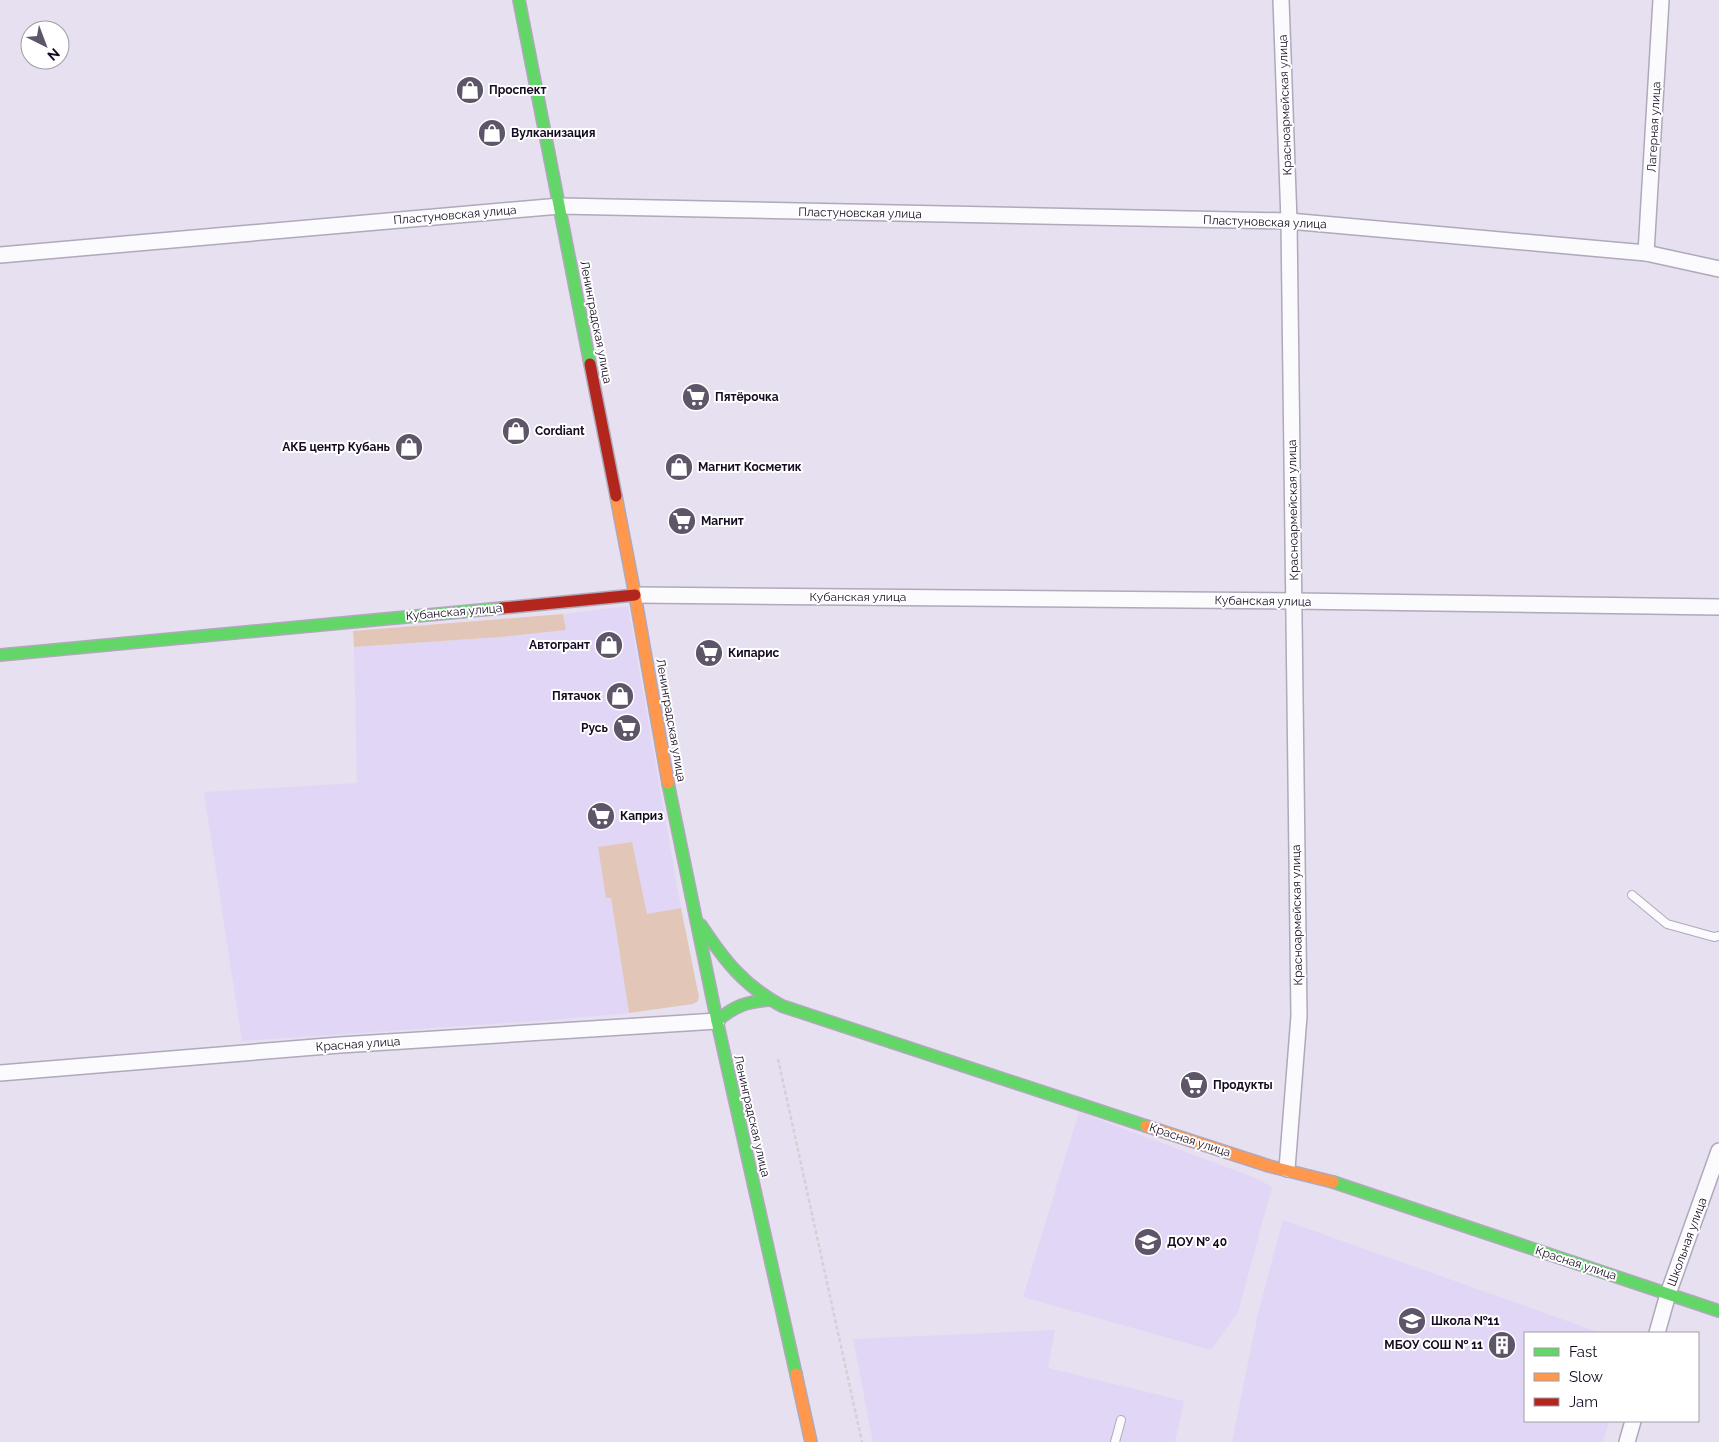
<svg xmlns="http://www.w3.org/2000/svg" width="1719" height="1442" font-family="Raleway,sans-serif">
<rect width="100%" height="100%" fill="#e6e0f0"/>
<g fill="#e2d6f6">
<polygon points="628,606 681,908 647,915 632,842 606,898 611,898 629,1013 552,1020 242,1041 204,792 357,783 354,647 501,637 565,630 563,614"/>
<polygon points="1079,1112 1258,1179 1272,1187 1238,1312 1211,1350 1023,1297"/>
<polygon points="1283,1220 1601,1333 1525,1333 1525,1421 1609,1421 1603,1442 1232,1442 1259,1309"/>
<polygon points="1055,1330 1048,1368 1184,1401 1175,1442 873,1442 853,1339"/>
</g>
<g fill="#e2c7b8">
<polygon points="563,614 566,630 501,637 354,647 353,631"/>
<polygon points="632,842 647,914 681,908 699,997 698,1001 693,1004 629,1013 611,898 606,898 598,847"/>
</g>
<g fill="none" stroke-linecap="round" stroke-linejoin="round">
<defs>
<g id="lane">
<polyline points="1632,895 1667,924 1714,937 1719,936"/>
<polyline points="1115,1442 1121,1420"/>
</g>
<g id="street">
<polyline points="1281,0 1289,221 1299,1016 1287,1169"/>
<polyline points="1646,253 1661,0"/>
<polyline points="0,255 560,206 1289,221 1646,253 1719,269"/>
<polyline points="635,595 1294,601 1719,607"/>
<polyline points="0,1073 340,1045 717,1021"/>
<polyline points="1657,1333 1668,1294 1719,1151"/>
<polyline points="1627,1442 1633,1421"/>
</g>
<g id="fast">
<polyline points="519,0 590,364"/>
<polyline points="0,655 502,608"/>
<polyline points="668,783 717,1021 796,1374"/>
<path d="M701,925C724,960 744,986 782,1006L1146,1126"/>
<path d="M717,1021C734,1006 748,1001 770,1000"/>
<polyline points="1333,1182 1719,1311"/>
</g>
<g id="slow">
<polyline points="616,496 635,595 668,783"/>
<polyline points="1146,1126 1269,1166 1333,1182"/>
<polyline points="796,1374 811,1442"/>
</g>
<g id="jam">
<polyline points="590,364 616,496"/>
<polyline points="502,608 635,595"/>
</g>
</defs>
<use href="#lane" stroke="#b0a8bb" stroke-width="10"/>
<use href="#street" stroke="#b0a8bb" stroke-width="18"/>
<use href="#fast" stroke="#b0a8bb" stroke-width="14"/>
<use href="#slow" stroke="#b0a8bb" stroke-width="14"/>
<use href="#jam" stroke="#b0a8bb" stroke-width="14"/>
<polyline stroke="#d3d1d6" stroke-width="2.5" stroke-dasharray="4 2.5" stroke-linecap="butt" points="778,1059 862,1442"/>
<use href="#lane" stroke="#fbfafd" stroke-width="8"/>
<use href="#street" stroke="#fbfafd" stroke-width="15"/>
<use href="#fast" stroke="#63d668" stroke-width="11"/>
<use href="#slow" stroke="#ff974d" stroke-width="11"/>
<use href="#jam" stroke="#b3261e" stroke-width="11"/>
</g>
<defs>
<symbol id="shop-disc" viewBox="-11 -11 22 22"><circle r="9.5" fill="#5e5569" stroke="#fff"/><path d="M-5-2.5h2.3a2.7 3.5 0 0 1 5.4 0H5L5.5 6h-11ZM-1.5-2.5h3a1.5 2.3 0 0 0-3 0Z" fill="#fff"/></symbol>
<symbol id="supermarket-disc" viewBox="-11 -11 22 22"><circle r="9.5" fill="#5e5569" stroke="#fff"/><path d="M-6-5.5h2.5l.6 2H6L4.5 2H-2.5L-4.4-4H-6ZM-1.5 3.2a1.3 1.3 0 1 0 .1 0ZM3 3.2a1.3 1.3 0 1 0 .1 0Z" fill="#fff"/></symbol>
<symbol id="school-disc" viewBox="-11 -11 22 22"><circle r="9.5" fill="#5e5569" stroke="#fff"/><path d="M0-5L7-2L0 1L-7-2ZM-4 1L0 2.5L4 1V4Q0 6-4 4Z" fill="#fff"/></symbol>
<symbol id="building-disc" viewBox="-11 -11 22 22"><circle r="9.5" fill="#5e5569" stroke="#fff"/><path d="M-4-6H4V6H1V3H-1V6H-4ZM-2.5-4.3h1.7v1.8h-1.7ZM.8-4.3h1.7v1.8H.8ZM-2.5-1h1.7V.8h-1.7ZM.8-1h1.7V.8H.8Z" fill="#fff"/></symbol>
</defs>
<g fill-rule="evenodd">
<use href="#shop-disc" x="454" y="74" width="32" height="32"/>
<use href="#shop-disc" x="476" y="117" width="32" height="32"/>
<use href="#supermarket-disc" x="680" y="381" width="32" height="32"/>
<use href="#shop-disc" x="500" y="415" width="32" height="32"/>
<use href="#shop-disc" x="393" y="431" width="32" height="32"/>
<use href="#shop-disc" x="663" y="451" width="32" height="32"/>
<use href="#supermarket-disc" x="666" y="505" width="32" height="32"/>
<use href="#shop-disc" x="593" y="629" width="32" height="32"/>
<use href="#supermarket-disc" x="693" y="637" width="32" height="32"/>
<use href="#shop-disc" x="604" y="680" width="32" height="32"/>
<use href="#supermarket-disc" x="611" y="712" width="32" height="32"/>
<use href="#supermarket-disc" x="585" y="800" width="32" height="32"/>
<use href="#supermarket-disc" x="1178" y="1069" width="32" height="32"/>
<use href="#school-disc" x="1132" y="1226" width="32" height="32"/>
<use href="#school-disc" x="1396" y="1305" width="32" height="32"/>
<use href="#building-disc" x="1486" y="1329" width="32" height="32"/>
</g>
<g text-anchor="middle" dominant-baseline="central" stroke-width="4" stroke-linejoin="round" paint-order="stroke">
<g font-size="12" font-weight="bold" fill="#150a21" stroke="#fff" text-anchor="start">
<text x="489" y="90">Проспект</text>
<text x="511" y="133">Вулканизация</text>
<text x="715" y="397">Пятёрочка</text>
<text x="535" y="431">Cordiant</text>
<text x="390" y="447" text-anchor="end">АКБ центр Кубань</text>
<text x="698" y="467">Магнит Косметик</text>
<text x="701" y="521">Магнит</text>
<text x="590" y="645" text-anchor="end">Автогрант</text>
<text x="728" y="653">Кипарис</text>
<text x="601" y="696" text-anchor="end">Пятачок</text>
<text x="608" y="728" text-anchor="end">Русь</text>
<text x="620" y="816">Каприз</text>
<text x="1213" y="1085">Продукты</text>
<text x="1167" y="1242">ДОУ № 40</text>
<text x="1431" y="1321">Школа №11</text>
<text x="1483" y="1345" text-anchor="end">МБОУ СОШ № 11</text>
</g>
<g font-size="12" fill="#150a21" stroke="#fff">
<text transform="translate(1285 105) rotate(-92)">Красноармейская улица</text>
<text transform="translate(1654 127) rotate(-87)">Лагерная улица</text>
<text transform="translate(860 213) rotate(1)">Пластуновская улица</text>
<text transform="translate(455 215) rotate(-5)">Пластуновская улица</text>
<text transform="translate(1265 222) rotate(2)">Пластуновская улица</text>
<text transform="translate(596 322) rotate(79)">Ленинградская улица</text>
<text transform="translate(1293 510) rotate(-91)">Красноармейская улица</text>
<text x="858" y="597">Кубанская улица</text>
<text transform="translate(1263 601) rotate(1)">Кубанская улица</text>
<text transform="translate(454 612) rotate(-5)">Кубанская улица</text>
<text transform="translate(671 720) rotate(80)">Ленинградская улица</text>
<text transform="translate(1297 915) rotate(-91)">Красноармейская улица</text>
<text transform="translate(358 1044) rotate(-4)">Красная улица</text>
<text transform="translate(752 1116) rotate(77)">Ленинградская улица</text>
<text transform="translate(1190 1140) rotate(18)">Красная улица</text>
<text transform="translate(1687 1242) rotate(-70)">Школьная улица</text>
<text transform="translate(1576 1263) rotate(18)">Красная улица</text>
</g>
</g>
<rect x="1524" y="1332" width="175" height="90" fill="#ffffff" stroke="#a19da6"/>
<rect x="1534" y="1348" width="25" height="8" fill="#63d668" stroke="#a19da6"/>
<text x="1569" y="1357" font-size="15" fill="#150a21">Fast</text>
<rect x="1534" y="1373" width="25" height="8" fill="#ff974d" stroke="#a19da6"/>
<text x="1569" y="1382" font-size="15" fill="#150a21">Slow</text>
<rect x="1534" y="1398" width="25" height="8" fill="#b3261e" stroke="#a19da6"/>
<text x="1569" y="1407" font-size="15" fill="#150a21">Jam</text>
<g transform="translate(45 45) rotate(138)"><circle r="24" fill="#ffffff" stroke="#a19da6"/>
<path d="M0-4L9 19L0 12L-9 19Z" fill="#5e5569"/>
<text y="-8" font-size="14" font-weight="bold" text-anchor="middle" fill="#150a21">N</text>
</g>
</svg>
